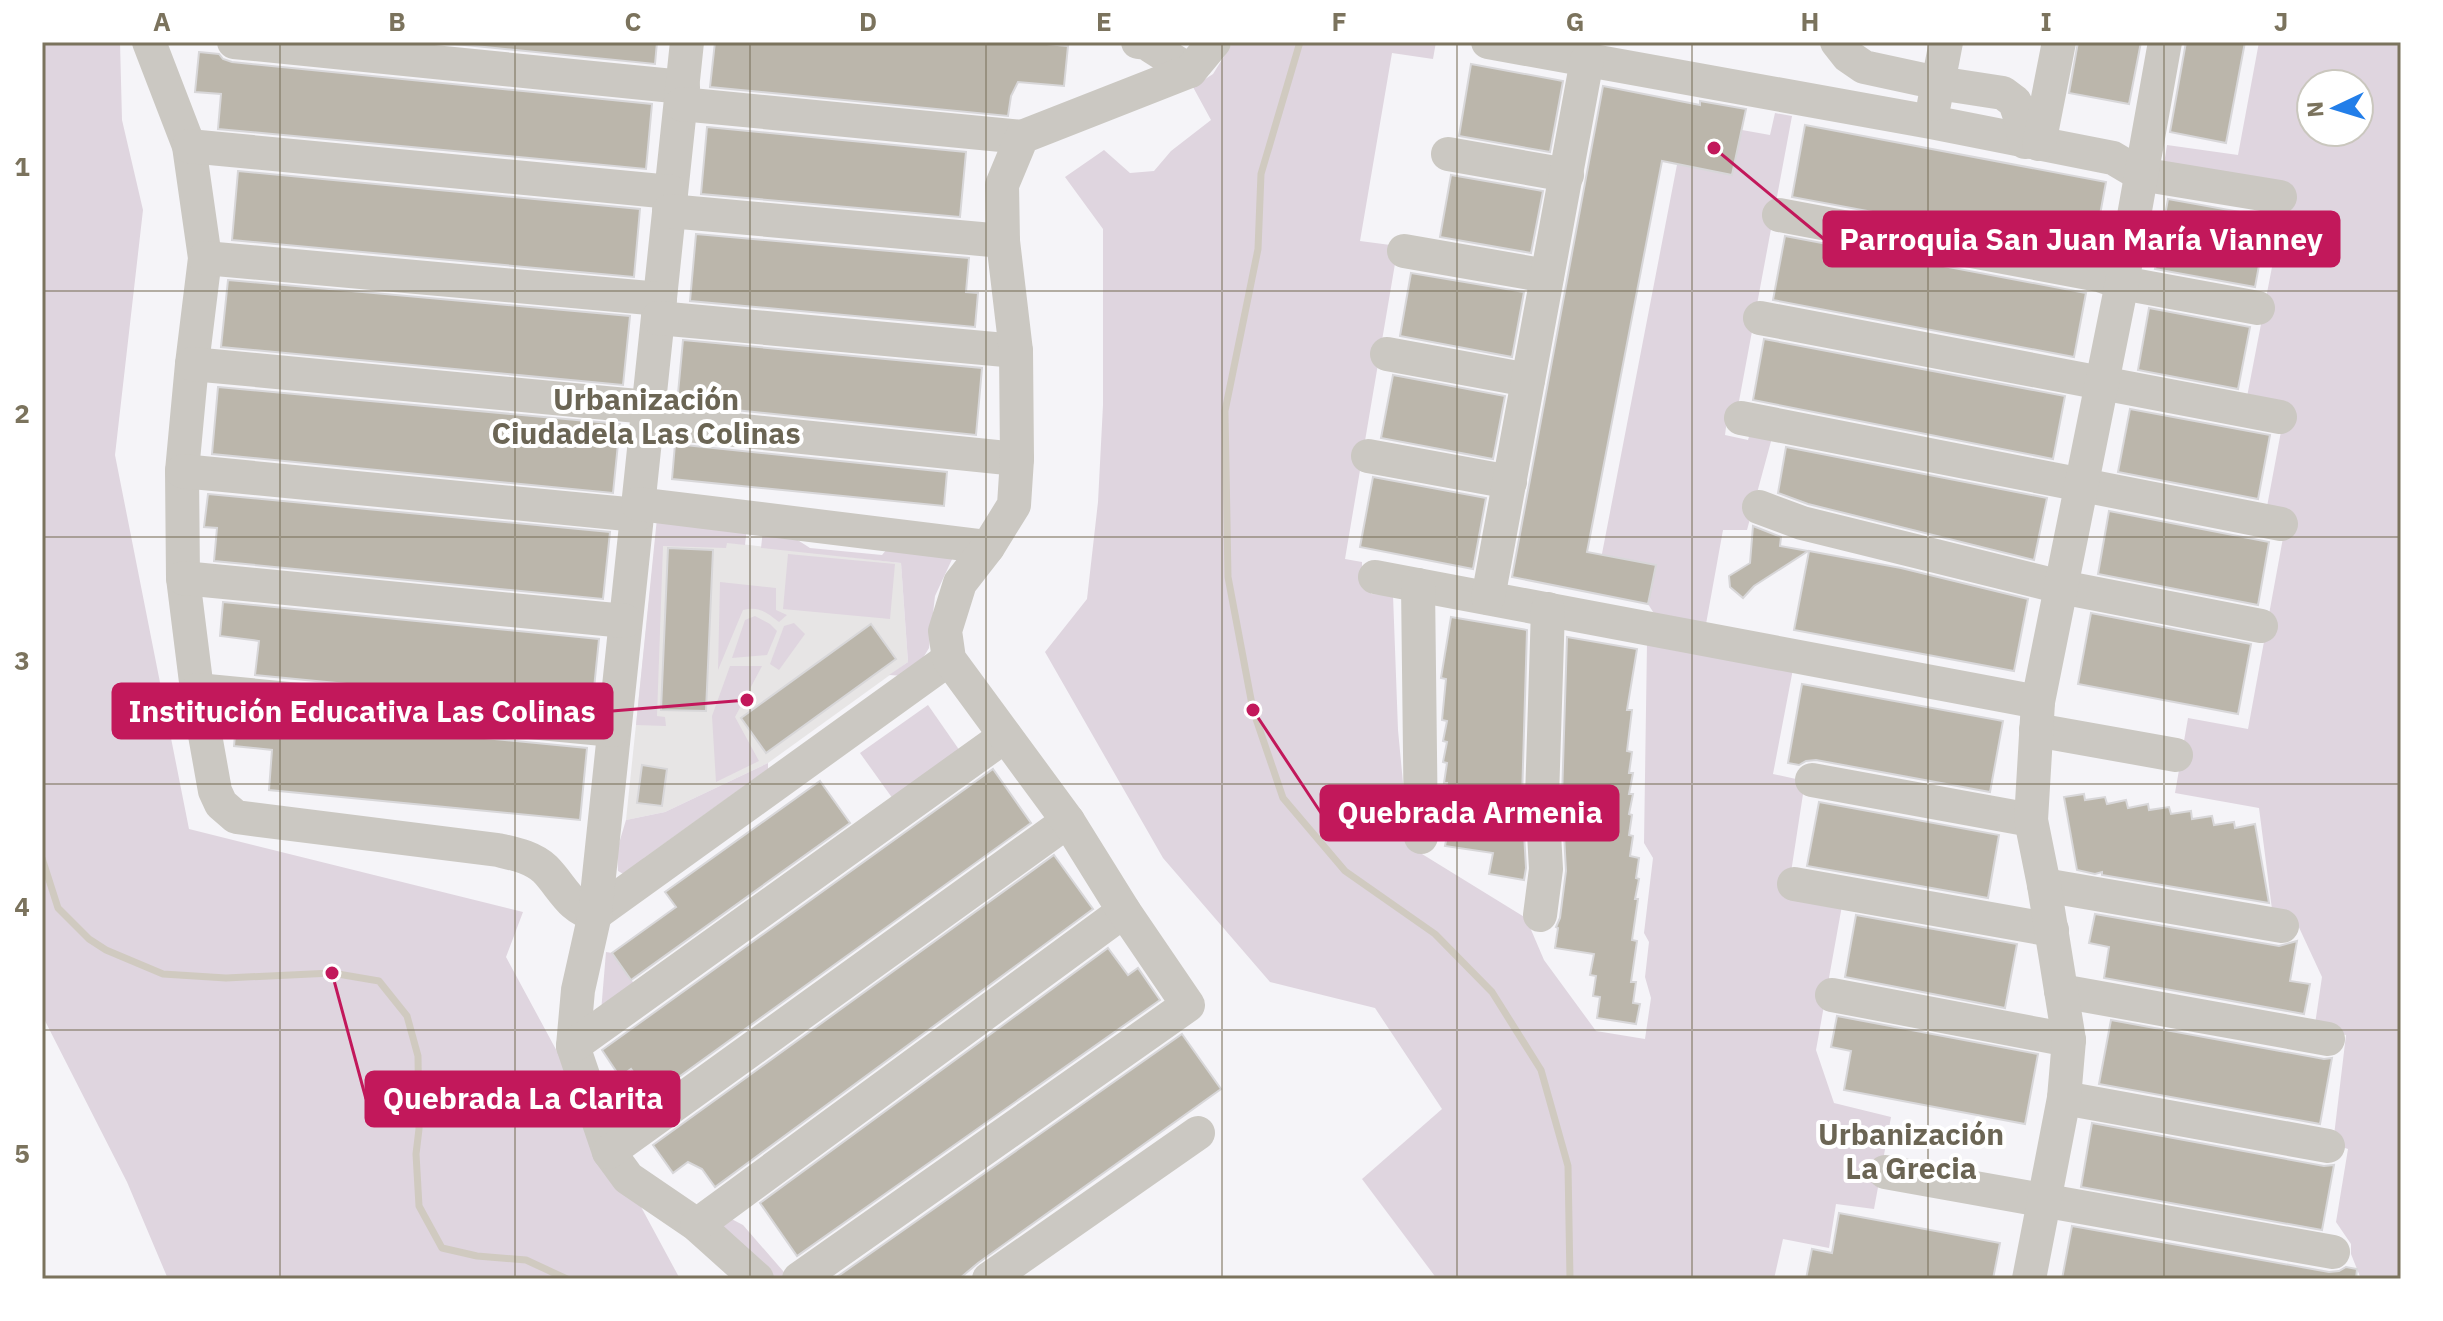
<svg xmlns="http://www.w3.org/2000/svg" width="2443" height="1321" font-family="'IBM Plex Sans',sans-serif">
<rect width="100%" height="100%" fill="#f5f4f8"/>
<polygon fill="#e7e5e5" points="656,534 901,563 908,662 768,763 665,812 626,820"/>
<g fill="#dfd5df" fill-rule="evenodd">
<polygon points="42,42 120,42 122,120 143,210 115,455 189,829 523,912 506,957 680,1279 168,1279 127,1182 42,1015"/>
<polygon points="1233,42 1436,42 1433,59 1392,53 1360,241 1398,246 1345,559 1362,562 1362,572 1372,582 1371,594 1393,595 1398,730 1409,846 1526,918 1544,960 1596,1031 1645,1039 1651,998 1645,977 1649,942 1644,933 1653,858 1644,843 1647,643 1793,669 1773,774 1805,781 1788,892 1843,900 1816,1050 1834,1103 1891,1117 1874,1209 1836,1204 1829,1248 1783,1239 1774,1279 1437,1279 1362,1179 1442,1109 1375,1008 1270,982 1163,858 1045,652 1087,599 1098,502 1103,405 1103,229 1065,177 1104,150 1130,173 1154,171 1171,151 1211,120 1193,87 1213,74"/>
<path d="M2259,42H2401V1279H2361L2351,1254V1244L2336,1222L2348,1149L2333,1144L2346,1035L2314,1031L2322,977L2296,921L2274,925L2259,808L2175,793L2188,718L2248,729L2287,516L2266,512L2285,410L2246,402L2288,184L2163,170L2167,145L2238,155ZM2311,84H2359V132H2311Z"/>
<polygon points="1775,113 1792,116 1737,412 1728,412 1725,435 1748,440 1751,430 1773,434 1747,530 1723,530 1706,624 1655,615 1648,604 1656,566 1612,557 1604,595 1595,590 1686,118 1696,120 1687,166 1732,175 1742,130 1770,135"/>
<polygon points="657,518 747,527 745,545 727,543 726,548 663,546 657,716 665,717 666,726 636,725"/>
<polygon points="763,530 796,539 810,548 882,555 888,548 954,555 935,596 929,648 923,658 905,676 889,675 908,662 901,563 761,548"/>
<polygon points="788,554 895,564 890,619 783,609"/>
<path d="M720,582L776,588V610L787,615L779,622C766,612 759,606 743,610L718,670Z"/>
<polygon points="755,616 770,624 777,631 767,655 732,658 745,620"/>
<polygon points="794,623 805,634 779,670 770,664 784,626"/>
<polygon points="730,666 762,666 735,717 759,761 716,782 712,716"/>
<polygon points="928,705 960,751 893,799 860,753"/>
<polygon points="768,763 768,769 644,858 638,868 627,876 618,871 617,850 626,820 665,812"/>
<polygon points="606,952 612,953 635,985 601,1012"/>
<polygon points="722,1214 743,1225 790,1279 772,1279 720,1230"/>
</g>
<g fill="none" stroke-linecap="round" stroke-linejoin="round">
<g stroke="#d0cac0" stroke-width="7">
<polyline points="1300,42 1261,174 1258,249 1225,411 1228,577 1253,710 1283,798 1345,871 1435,934 1492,992 1541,1070 1568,1166 1570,1279"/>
<polyline points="42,858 58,908 89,939 106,950 163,974 226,978 332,973 379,981 407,1016 418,1056 419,1129 416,1154 419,1206 442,1248 477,1256 526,1260 567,1279"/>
</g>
</g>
<g fill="#bbb6ab" stroke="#d8d7d9" stroke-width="2">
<polygon points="435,42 657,42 655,64"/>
<polygon points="715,42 1025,42 1068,46 1064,86 1018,82 1011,96 1008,116 710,87"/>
<polygon points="2078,42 2141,42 2129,104 2069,93"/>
<polygon points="2186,42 2245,42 2226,143 2170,132"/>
<polygon points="199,52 219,54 223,59 232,62 652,104 646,169 218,129 221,94 195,92"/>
<polygon points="1471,64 1563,81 1550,152 1459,136"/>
<polygon points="1603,86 1700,105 1700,101 1746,109 1732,175 1662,161 1587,552 1656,565 1648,604 1512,577"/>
<polygon points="1805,125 2106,182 2093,253 1792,197"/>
<polygon points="707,127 966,152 960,217 701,194"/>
<polygon points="238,171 640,209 634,277 232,240"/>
<polygon points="1451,175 1543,191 1531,253 1440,237"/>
<polygon points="2168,199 2268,217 2255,287 2155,269"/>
<polygon points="696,234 969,258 966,292 978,293 975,327 690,301"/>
<polygon points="1785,236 2086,293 2074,357 1773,300"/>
<polygon points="1411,273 1524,292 1512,357 1400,336"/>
<polygon points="228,280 630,316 623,385 221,347"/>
<polygon points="2149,308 2250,327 2238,389 2138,370"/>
<polygon points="1764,339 2065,396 2053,459 1753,400"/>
<polygon points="683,340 982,368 976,435 677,404"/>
<polygon points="1393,375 1505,396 1493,459 1381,438"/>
<polygon points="218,387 620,424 613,493 212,454"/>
<polygon points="2130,409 2270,435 2258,499 2118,472"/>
<polygon points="675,444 947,472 944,506 672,479"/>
<polygon points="1786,447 2047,498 2034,560 1808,504 1778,493"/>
<polygon points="1373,477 1486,498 1473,569 1360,547"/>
<polygon points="208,494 610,532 603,599 214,561 217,528 204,527"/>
<polygon points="2109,511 2269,542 2258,605 2098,574"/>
<polygon points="1753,526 1781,537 1780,546 1808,551 1754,586 1743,598 1730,587 1729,576 1750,563"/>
<polygon points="668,548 713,550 706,711 661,710"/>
<polygon points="1809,551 1901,568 2028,599 2014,671 1794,630"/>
<polygon points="223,602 599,639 592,708 255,675 259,641 220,636"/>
<polygon points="2091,613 2251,644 2238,714 2078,684"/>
<polygon points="1451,617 1527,630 1522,798 1526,868 1524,880 1489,874 1493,853 1445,846 1449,825 1444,825 1447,804 1444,804 1447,783 1444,783 1447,763 1443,762 1447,742 1443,741 1447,721 1442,720 1446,679 1441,678"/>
<polygon points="871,624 896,659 766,753 741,718"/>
<polygon points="1567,637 1637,649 1627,710 1632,710 1627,751 1632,752 1629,773 1633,773 1629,794 1633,794 1629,814 1632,815 1629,835 1633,836 1630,856 1639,858 1636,878 1639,879 1635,899 1638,899 1632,940 1637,941 1631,982 1636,982 1633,1003 1640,1004 1636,1024 1597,1018 1600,997 1593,996 1596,976 1590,975 1594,954 1555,948 1558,928 1556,927 1560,918 1566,871 1562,798"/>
<polygon points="1802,684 2003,721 1990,792 1816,760 1806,761 1799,765 1788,763"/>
<polygon points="237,714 587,748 580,820 269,790 272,750 234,746"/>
<polygon points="642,765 667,769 662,806 637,803"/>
<polygon points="993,769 1031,823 651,1097 631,1069 620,1077 602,1050"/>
<polygon points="820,781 850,823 631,980 612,953 676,907 665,892"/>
<polygon points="2084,794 2085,800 2105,797 2107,804 2126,800 2128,808 2148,804 2149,810 2169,807 2171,814 2191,811 2192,819 2212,816 2214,825 2234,822 2235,828 2255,824 2269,903 2102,875 2102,872 2095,874 2077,870 2064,797"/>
<polygon points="1819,802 1999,835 1988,898 1807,866"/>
<polygon points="1054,855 1093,909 715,1187 702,1169 688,1162 673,1173 653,1145"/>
<polygon points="2095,914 2279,946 2297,941 2290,981 2310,984 2304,1014 2104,978 2109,947 2089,943"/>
<polygon points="1856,915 2017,944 2005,1008 1845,977"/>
<polygon points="1108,948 1128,975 1138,968 1160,1000 797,1256 760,1203"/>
<polygon points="1837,1016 2038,1054 2025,1124 1844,1090 1851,1051 1831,1047"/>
<polygon points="2111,1020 2324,1059 2332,1058 2320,1124 2099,1084"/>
<polygon points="1182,1034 1221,1089 978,1263 959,1279 834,1279"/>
<polygon points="2092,1123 2324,1166 2334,1165 2322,1230 2081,1187"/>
<polygon points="1839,1213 2000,1243 1993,1279 1806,1279 1812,1249 1832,1253"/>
<polygon points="2072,1226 2329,1272 2339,1271 2346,1267 2357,1269 2356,1279 2062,1279"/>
</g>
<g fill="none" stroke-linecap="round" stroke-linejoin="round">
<g stroke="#cbc8c2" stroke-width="34">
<path d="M149,42L189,146L205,258L192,364L182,471L183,578L197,690L215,791L221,804L236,817L498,850C515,854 532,857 545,869C562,886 570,909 595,914L949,659"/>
<polyline points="234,42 683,87"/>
<polyline points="687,42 595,914 578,990 573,1046 609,1152 628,1178 697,1225 757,1279"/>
<polyline points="1138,42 1146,43 1190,71"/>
<polyline points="1488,42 1931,122 2113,158 2140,174 2280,197"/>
<polyline points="1837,42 1848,56 1864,67 1938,83 2003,93 2015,102 2022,123 2025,142"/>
<polyline points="681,104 1022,137"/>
<polyline points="1934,104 1946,42"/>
<polyline points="2039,144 2059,42"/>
<polyline points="189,146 671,192"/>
<polyline points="1448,154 1567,175"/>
<polyline points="669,211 1003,241"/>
<polyline points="1779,215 2099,275 2122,283 2258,308"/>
<polyline points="1404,251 1547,276"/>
<polyline points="205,258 660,299"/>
<polyline points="658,318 1016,351"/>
<polyline points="1760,318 2280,417"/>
<polyline points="1387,354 1528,380"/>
<polyline points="192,364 648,407"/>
<polyline points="1741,418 2281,524"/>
<polyline points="647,421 1017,459"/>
<polyline points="1368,456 1510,482"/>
<polyline points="182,471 637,515"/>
<polyline points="638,504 988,547"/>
<polyline points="1759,507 1802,523 2061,587 2261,626"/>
<polyline points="1375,577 2038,702"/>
<polyline points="183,578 625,621"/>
<polyline points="1418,585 1421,837"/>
<polyline points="1488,598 1587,60"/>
<polyline points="197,690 613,730"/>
<polyline points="2036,730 2176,755"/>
<polyline points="1812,780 2031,820"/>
<polyline points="1794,884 2052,930"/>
<polyline points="2044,885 2282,926"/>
<polyline points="1540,915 1546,869 1542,798 1548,609"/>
<polyline points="2061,991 2328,1039"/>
<polyline points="1832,995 2069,1040"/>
<polyline points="573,1046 1005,736"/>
<polyline points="2064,1098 2328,1146"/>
<polyline points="609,1152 1068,821"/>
<polyline points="1885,1172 2333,1252"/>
<polyline points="697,1225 1124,911"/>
<polyline points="799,1279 1188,1005 1124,911 1068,821 949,659 945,631 960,583 988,547 1014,505 1017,459 1016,351 1003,241 1002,185 1022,137 1190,71 1214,42"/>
<polyline points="989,1279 1198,1133"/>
<polyline points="2029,1279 2064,1098 2069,1040 2044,885 2031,820 2038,702 2122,283 2165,42"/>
</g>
</g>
<path fill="none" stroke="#7b735d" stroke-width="2" stroke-opacity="0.55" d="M280,42V1279M515,42V1279M750,42V1279M986,42V1279M1222,42V1279M1457,42V1279M1692,42V1279M1928,42V1279M2164,42V1279M42,291H2401M42,537H2401M42,784H2401M42,1030H2401"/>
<g text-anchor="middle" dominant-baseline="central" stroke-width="8" stroke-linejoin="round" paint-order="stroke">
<g font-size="30" font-weight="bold" fill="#6b6554" stroke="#fff">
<text x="646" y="398">Urbanización<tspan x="646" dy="34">Ciudadela Las Colinas</tspan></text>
<text x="1911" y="1133">Urbanización<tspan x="1911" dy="34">La Grecia</tspan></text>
</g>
</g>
<path fill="none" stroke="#c2185b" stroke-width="3" d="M1714 148L1824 239M747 700L612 711M1253 710L1321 813M332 973L366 1099"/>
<g fill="#c2185b" stroke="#fff" stroke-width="3">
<circle cx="1714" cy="148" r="8"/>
<circle cx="747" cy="700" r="8"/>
<circle cx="1253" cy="710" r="8"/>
<circle cx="332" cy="973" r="8"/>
</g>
<g fill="#c2185b" stroke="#c2185b" stroke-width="3">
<rect x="1824" y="212" width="515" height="54" rx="8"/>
<rect x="113" y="684" width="499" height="54" rx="8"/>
<rect x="1321" y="786" width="297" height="54" rx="8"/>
<rect x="366" y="1072" width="313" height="54" rx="8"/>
</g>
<g font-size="30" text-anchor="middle" font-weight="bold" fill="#fff">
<text x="2081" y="250">Parroquia San Juan María Vianney</text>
<text x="362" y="722">Institución Educativa Las Colinas</text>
<text x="1470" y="823">Quebrada Armenia</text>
<text x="523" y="1109">Quebrada La Clarita</text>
</g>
<rect width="2443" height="1321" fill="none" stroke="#ffffff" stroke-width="88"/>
<g transform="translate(2335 108) rotate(266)"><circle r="38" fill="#ffffff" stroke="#cac7be" stroke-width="2"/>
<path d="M0-6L14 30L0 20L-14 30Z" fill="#227ee9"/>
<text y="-12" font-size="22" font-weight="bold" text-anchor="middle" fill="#7b735d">N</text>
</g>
<rect x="44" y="44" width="2355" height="1233" fill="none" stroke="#7b735d" stroke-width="3"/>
<g font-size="26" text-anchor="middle" font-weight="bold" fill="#7b735d">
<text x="162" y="31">A</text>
<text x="397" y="31">B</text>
<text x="633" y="31">C</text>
<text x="868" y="31">D</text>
<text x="1104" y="31">E</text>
<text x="1339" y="31">F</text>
<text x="1575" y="31">G</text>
<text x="1810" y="31">H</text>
<text x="2046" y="31">I</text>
<text x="2281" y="31">J</text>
<text x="22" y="176">1</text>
<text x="22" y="423">2</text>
<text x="22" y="670">3</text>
<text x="22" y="916">4</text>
<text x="22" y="1163">5</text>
</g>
</svg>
